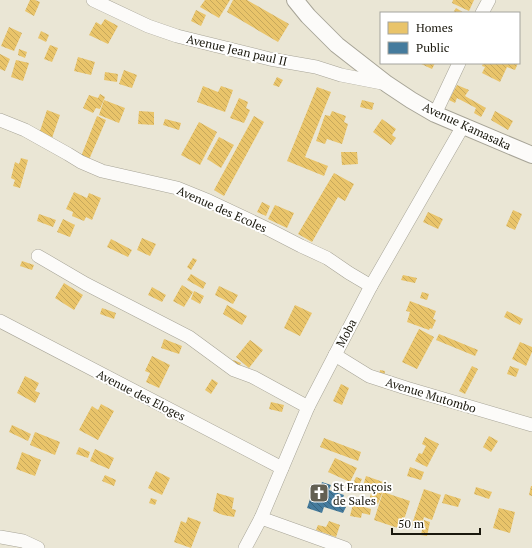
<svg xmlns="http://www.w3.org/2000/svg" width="532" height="548" font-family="'PT Serif',serif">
<defs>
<pattern id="homes-back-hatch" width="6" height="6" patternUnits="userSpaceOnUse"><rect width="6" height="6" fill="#e9c46a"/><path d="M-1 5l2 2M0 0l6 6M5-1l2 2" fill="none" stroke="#c7a85b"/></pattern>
<pattern id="public-back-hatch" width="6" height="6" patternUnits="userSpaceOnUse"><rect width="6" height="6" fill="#457b9d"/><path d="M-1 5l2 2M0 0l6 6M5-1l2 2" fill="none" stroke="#39647e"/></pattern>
</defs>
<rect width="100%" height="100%" fill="#eae6d5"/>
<g fill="url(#homes-back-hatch)">
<polygon points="30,0 35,0 40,2 34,16 25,11"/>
<polygon points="205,0 230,0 219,18 200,7"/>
<polygon points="233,0 247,0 289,24 278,42 227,12"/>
<polygon points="453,0 474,0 469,11 452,3"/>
<polygon points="456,8 464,13 453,13"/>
<polygon points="196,10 206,15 201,26 191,21"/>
<polygon points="105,19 118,26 108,44 89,35 96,22 101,25"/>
<polygon points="9,27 22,33 14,51 1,46"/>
<polygon points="41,31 49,35 46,42 38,38"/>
<polygon points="50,45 58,48 52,62 44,59"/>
<polygon points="19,49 27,52 25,58 18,55"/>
<polygon points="0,54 10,59 5,71 0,69"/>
<polygon points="78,57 95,62 91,75 74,71"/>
<polygon points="16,60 29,63 23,81 11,77"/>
<polygon points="419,63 435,63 432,69"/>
<polygon points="483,63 518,63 515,70 507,67 500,82 482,73 485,67 482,66"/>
<polygon points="124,70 137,75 132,88 119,84"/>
<polygon points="105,72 118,74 117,82 104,80"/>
<polygon points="277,77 283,80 279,87 273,85"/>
<polygon points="457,85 469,90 465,96 486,108 481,117 474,113 476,108 457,98 455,103 449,100"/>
<polygon points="203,86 218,92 221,86 233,90 225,112 197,102"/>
<polygon points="317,87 331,92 305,157 328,166 324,176 287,161"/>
<polygon points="100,94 105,97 100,109 96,108 93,113 83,108 89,95 98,98"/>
<polygon points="239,98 248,102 246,108 250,110 244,123 230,118"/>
<polygon points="104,100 125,108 119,123 99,115"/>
<polygon points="362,100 374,103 372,110 360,107"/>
<polygon points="47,110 60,115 52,138 39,134"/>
<polygon points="139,111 154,112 154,125 138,124"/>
<polygon points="332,111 346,116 344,122 348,124 342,144 327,139 325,144 316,141 325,115 330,116"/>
<polygon points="495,111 513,121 508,130 491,120"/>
<polygon points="97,116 106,120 88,162 80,159"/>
<polygon points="254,116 264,122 224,196 214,190"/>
<polygon points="165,119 181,123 179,130 163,125"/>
<polygon points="382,119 396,129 392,135 396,138 391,145 373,132"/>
<polygon points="199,122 217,132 200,165 181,155"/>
<polygon points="219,137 234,145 221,168 207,159"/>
<polygon points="341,152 357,152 358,164 342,165"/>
<polygon points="21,158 28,160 20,188 13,186 15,180 11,178 15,162 19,164"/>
<polygon points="334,173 354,184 345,201 338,197 312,242 298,234"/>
<polygon points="74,192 87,198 89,193 101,198 92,220 86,217 84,221 72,216 73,212 66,209"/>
<polygon points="262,202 270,206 266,216 257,212"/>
<polygon points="275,205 294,213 287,228 268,219"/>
<polygon points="513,210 522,214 515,230 506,226"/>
<polygon points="428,212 443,219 438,229 423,222"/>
<polygon points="39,214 56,220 53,227 37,221"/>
<polygon points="63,219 75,225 70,237 57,232"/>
<polygon points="142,238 156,244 150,256 137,250"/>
<polygon points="111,239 132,250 128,257 107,247"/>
<polygon points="193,258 197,260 191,270 187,267"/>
<polygon points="22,261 34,265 32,270 20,266"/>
<polygon points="191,274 206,283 203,289 187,280"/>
<polygon points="403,275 417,278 415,283 401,280"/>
<polygon points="64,283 83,295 74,310 55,298"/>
<polygon points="182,285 193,292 184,307 173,301"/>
<polygon points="219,286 238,295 233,304 215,295"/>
<polygon points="152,287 166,295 162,302 148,295"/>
<polygon points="194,291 204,296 200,304 191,299"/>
<polygon points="422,292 429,294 427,300 420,298"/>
<polygon points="410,301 436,311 433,319 436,320 432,329 430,328 429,330 407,322 410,312 406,311"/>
<polygon points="227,305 247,316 242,325 223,314"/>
<polygon points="295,305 312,313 300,336 284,328"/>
<polygon points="102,308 116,313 114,319 100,314"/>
<polygon points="507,311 523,319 520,325 504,317"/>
<polygon points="419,329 434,337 417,369 402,362"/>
<polygon points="439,334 478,350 475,356 436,340"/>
<polygon points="164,339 182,346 179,354 161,348"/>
<polygon points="250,340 263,350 249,368 236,357"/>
<polygon points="520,342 532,347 532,352 526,366 512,359"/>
<polygon points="152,356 170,365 159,388 146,382 150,373 145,371"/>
<polygon points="233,360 241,363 238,370 230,366"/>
<polygon points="472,366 478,369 465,394 459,391"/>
<polygon points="510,366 519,369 516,377 507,374"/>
<polygon points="380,370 385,371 384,376 379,375"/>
<polygon points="25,376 39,383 35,391 40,393 35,403 17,393"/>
<polygon points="212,379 218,383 211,394 205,390"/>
<polygon points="341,384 349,388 342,405 333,401"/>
<polygon points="271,402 284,405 282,412 269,409"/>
<polygon points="101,404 114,411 98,440 79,430 92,406 98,410"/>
<polygon points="12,425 31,434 28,441 9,432"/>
<polygon points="35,432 60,442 55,455 30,445"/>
<polygon points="489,436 498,441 491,452 483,447"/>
<polygon points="425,437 439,444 427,467 415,461 419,453 422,454 426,446 422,444"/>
<polygon points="324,438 361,452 358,461 320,447"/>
<polygon points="79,447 90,452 88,458 76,454"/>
<polygon points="95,449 114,458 109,469 90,461"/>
<polygon points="22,452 41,460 35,476 16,469"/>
<polygon points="335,458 357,468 350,482 328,472"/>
<polygon points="410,467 424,472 421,480 407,476"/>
<polygon points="156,471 170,478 162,495 148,488"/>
<polygon points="105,475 116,480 114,486 102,481"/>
<polygon points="366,476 386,483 378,504 369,501 371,493 362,489"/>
<polygon points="356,477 362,479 357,490 351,488"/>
<polygon points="531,486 532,486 532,496 529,495"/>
<polygon points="476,487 492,492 489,499 474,494"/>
<polygon points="424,489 441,495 432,520 424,517 421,527 412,524"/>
<polygon points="383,492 410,501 401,529 374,520"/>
<polygon points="217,493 234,498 232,509 236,510 234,517 223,515 213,511"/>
<polygon points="445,494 461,499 458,507 442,503"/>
<polygon points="151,498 157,500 155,505 149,503"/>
<polygon points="353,504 371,509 370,515 362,513 361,518 350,516"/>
<polygon points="499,508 515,512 510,533 493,528"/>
<polygon points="188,517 201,522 191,548 174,542 181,521 186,523"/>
<polygon points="424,520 430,522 427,536 421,535"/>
<polygon points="329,521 340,525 336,537 316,530 318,525 326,527"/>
</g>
<polygon fill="url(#public-back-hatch)" points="322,482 331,485 329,490 344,495 340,505 346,507 343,513 324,507 322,513 307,508 311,496 317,498"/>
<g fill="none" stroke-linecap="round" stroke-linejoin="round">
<defs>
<g id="minor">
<polyline points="93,0 148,26 177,36 270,59 316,67 341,75 387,84"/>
<polyline points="482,13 489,0"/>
<polyline points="435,114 459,63"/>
<polyline points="0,120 25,130 68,154 81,162 102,171 177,188 209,201 268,229 301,246 327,258 349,273 371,286"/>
<polyline points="38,256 86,284 189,337 234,370 253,377 308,407"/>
<polyline points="0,321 282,468"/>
<polyline points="335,355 369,376 406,388 532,425"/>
<polyline points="261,518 345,548"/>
<polyline points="0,537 23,541 38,548"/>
<polyline points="245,548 261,518 308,407 335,355 371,286 463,126"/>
</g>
<polyline id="tertiary" points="295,0 308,16 337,45 387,84 411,100 435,114 532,155"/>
</defs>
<use href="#minor" stroke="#a7a497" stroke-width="14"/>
<use href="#tertiary" stroke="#a7a497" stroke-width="18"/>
<use href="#minor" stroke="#fcfbf9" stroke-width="13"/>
<use href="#tertiary" stroke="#fcfbf9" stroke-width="16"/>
</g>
<defs>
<symbol id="church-square" viewBox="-11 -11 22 22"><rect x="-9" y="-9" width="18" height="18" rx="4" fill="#636053" stroke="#fff"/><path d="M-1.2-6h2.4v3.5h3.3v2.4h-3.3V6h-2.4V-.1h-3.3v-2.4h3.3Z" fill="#fff"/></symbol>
</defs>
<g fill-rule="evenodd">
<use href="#church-square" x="308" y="482" width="22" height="22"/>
</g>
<g text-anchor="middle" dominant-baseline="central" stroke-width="4" stroke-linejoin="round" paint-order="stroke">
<g font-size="12" fill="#1a180d" stroke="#fff">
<text transform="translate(237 50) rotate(13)">Avenue Jean paul II</text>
<text transform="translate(467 126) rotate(25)">Avenue Kamasaka</text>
<text transform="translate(222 209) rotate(24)">Avenue des Ecoles</text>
<text transform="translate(346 333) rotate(-62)">Moba</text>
<text transform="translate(141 395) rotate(27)">Avenue des Eloges</text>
<text transform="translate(431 395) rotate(17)">Avenue Mutombo</text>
</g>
<g font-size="12" fill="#1a180d" stroke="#fff" text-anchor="start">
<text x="333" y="486">St François<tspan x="333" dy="14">de Sales</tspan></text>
</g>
</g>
<rect x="380" y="12" width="140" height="52" fill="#ffffff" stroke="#a3a39e"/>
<rect x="388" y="22" width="20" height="12" fill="#e9c46a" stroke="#a3a39e"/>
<text x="416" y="32" font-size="12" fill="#1a180d">Homes</text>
<rect x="388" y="42" width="20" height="12" fill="#457b9d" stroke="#a3a39e"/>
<text x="416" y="52" font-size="12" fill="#1a180d">Public</text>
<path d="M392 528v6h88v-6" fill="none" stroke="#1a180d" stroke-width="2"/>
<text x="398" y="528" font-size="12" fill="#1a180d" stroke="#ffffff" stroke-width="3" paint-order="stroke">50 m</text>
</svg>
